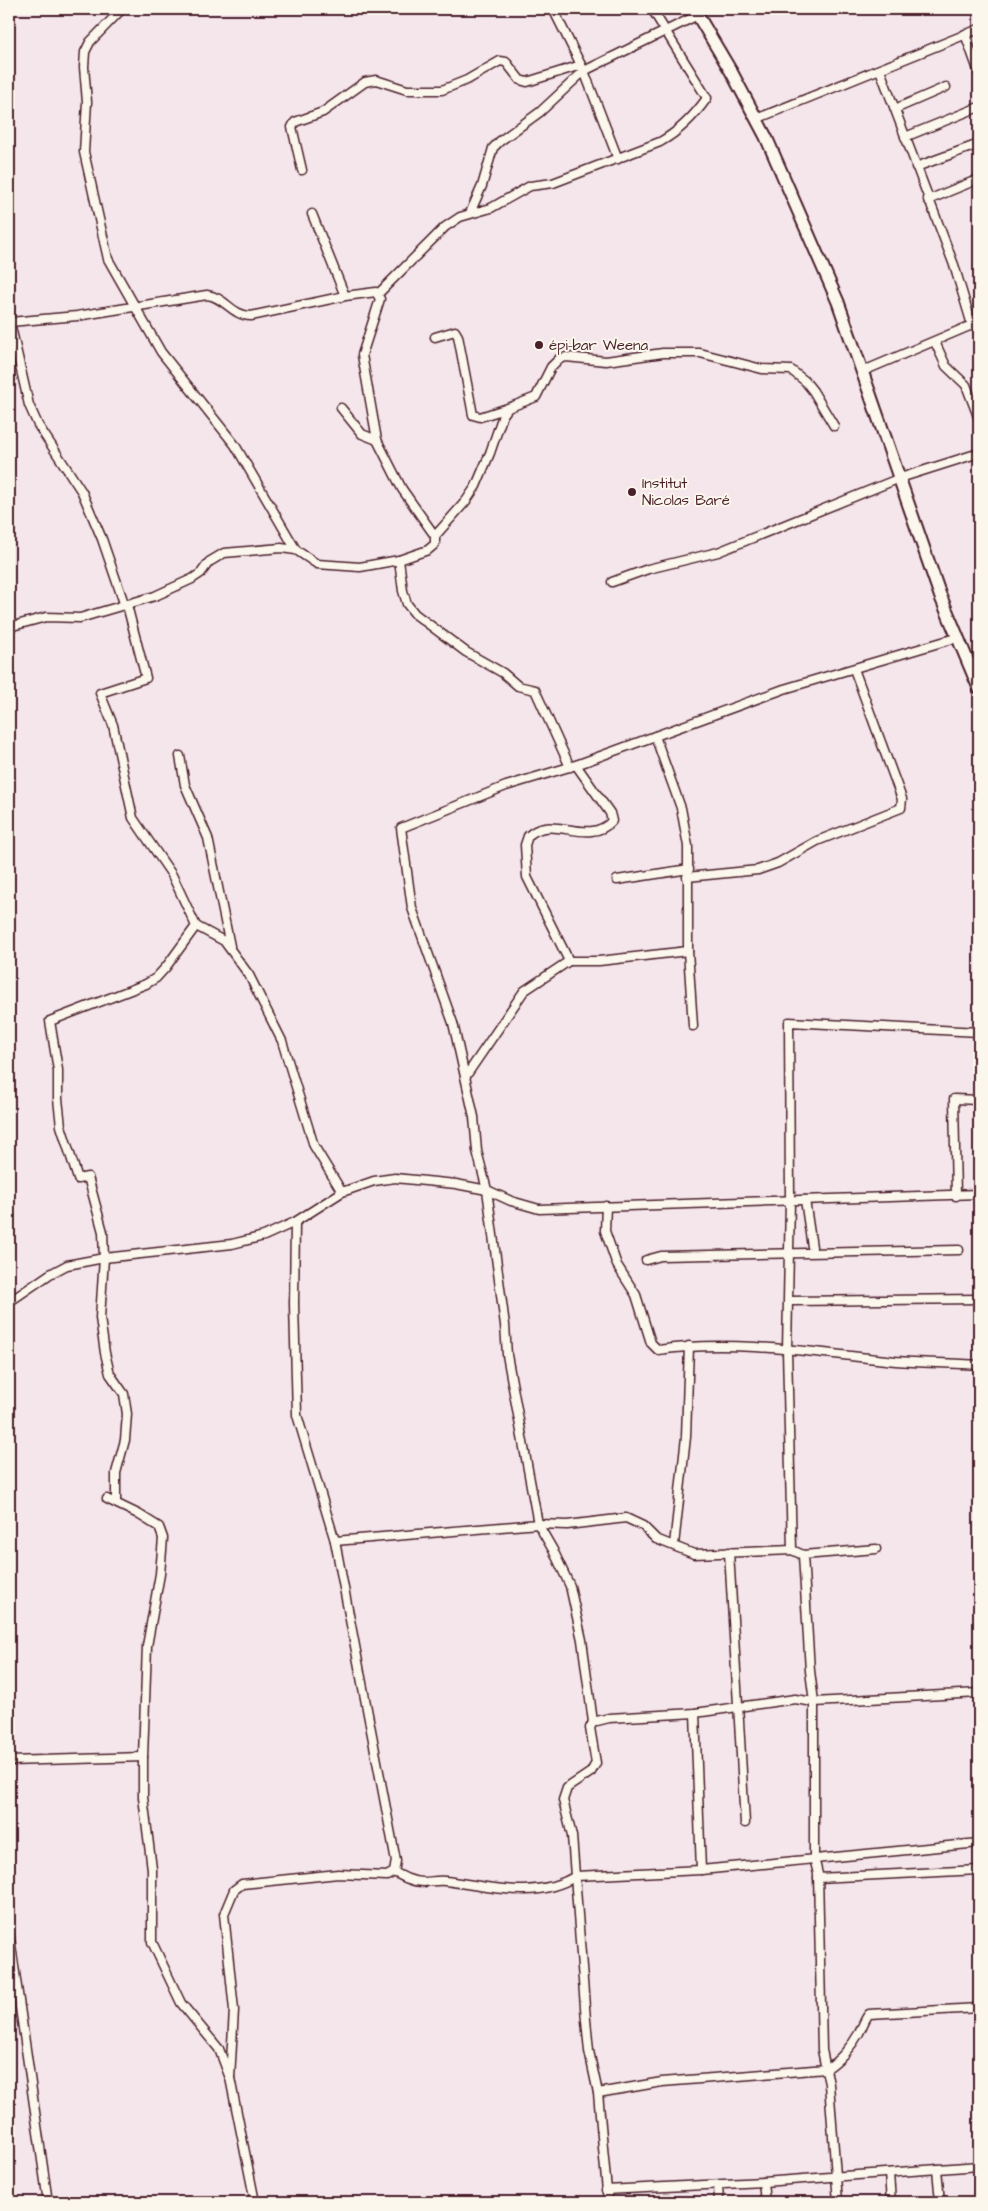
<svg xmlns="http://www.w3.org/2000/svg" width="988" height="2211" font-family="'Architects Daughter',sans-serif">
<rect width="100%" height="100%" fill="#f4e6eb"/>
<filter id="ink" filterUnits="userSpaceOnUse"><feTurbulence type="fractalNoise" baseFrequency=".02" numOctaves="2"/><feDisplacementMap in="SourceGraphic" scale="10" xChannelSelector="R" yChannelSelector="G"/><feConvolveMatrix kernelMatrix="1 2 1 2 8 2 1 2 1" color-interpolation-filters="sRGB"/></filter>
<g filter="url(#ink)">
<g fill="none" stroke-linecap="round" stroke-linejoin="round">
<defs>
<g id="street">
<polyline points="122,9 90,42 85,52 84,67 87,102 84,152 108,259 161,352 235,445 296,550"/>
<polyline points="965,34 979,73"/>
<polyline points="880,70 954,265 972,325"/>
<polyline points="895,109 946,87"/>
<polyline points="756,119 979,29"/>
<polyline points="905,137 979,107"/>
<polyline points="618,159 584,71 698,15"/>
<polyline points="916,167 979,144"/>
<polyline points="302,170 292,127 295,122 323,112 365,82 376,80 407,90 442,90 467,80 500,61 506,62 520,80 527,82 581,65"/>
<polyline points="928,200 979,179"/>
<polyline points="470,213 482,186 493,148 500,141 540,112 584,71 553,9"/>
<polyline points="312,214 345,296"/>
<path d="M378,294L445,227L460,217L491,208L530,186L553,183L660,142C678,132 695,115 707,98L652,9"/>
<polyline points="9,318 29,405 38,425 82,492 102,539 125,606"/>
<polyline points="435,337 455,331 458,336 473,415 480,417 508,408"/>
<polyline points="935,342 946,366 966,385 979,419"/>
<polyline points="861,372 979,322"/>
<polyline points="341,408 362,434 377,440"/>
<polyline points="435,536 466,501 476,486 490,453 503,415 508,408 536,397 551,367 559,359 566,357 606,361 663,353 700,353 762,369 791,370 805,381 813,391 834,426"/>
<polyline points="399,560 403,591 407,604 415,614 466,652 503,673 518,686 535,690 570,767"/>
<polyline points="612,582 648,569 718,552 900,478 979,453"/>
<polyline points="127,605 146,678 100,693 113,725 133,818 172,875 196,926 224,941 249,975 282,1041 314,1146 342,1192"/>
<path d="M9,627L46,617L80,618L155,596L192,579L201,573L209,562L224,553L281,548L296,550L317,564L360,567L399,560L428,550L435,544V536L402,489L377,440L362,355L380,299L376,292L345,296L251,316C232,316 225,297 207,295L77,316L10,322"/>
<polyline points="655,736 681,808 688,846 688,951 693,1026"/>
<polyline points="180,756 185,785 208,838 230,946"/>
<polyline points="687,877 758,870 778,863 817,841 901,808 902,799 854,669"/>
<polyline points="617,880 689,869"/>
<path d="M569,961L527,877L525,845L528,836C551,813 588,847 612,821L610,813L576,765"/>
<polyline points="466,1076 524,991 569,961 599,961 688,951"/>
<polyline points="956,1196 954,1099 979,1100"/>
<polyline points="805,1200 812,1247"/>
<path d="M606,1206L605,1231L617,1265L636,1295L651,1343L658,1350C734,1339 819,1353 896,1361C923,1363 952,1363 979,1365"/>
<polyline points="646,1260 661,1256 959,1250"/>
<polyline points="789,1301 979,1299"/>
<polyline points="9,1302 50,1274 67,1265 104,1258 232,1244 264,1236 295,1222 342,1192 374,1181 395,1178 456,1184 487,1190 511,1201 539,1209 979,1194"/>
<polyline points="107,1499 138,1514 159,1527 163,1538 160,1574 147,1646 143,1757 143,1797 152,1869 152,1942 181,2003 219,2049 230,2078 255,2202"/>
<polyline points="116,1503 116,1473 125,1440 127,1414 124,1394 110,1374 105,1353 100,1318 104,1258 103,1232 88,1177 78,1179 61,1126 58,1099 58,1070 50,1021 146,984 156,978 166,967 196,926"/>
<polyline points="335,1541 538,1524 567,1525 626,1518 643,1526 656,1539 694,1554 792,1550 803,1555 876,1549"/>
<polyline points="674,1545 686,1437 689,1346"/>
<polyline points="792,1550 787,1350 790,1201 789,1022 979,1032"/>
<polyline points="729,1552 745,1823"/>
<polyline points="803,1555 810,1671 814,1702 814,1858 818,1874 822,2050 829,2084 838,2202"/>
<polyline points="695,1713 701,1870"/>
<polyline points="593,1722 609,1718 695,1713 795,1699 814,1702 979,1693"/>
<polyline points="9,1761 143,1757"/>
<path d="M394,1872C403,1877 412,1882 423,1882C431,1882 437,1880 445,1881C489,1886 535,1901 576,1876L701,1870L979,1843"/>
<polyline points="818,1878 979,1870"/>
<polyline points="9,1931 48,2202"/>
<polyline points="230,2078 234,2010 224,1914 234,1890 242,1884 338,1874 387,1876 394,1872 396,1861 335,1541 297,1415 294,1304 295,1222"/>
<path d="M598,2093L662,2082L826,2069C839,2061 852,2046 859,2033C863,2026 864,2020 869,2014L979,2008"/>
<polyline points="937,2169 940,2202"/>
<polyline points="889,2173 891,2202"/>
<polyline points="763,2182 765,2202"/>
<polyline points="718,2185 719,2202"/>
<polyline points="606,2190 763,2182 979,2166"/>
<polyline points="608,2202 598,2093 589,2051 586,2020 572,1836 563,1800 567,1788 591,1772 596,1763 590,1728 593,1722 582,1640 570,1586 553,1550 538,1524 507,1355 505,1325 487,1190 477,1151 474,1117 453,1023 412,908 401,828 506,786 576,765 784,689 959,637"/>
</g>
<polyline id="secondary" points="694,9 732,73 766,137 838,302 940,595 979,688"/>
</defs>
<use href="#street" stroke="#4a1f2b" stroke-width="11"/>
<use href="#secondary" stroke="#4a1f2b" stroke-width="15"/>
<use href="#street" stroke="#fbf7ec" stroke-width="8"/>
<use href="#secondary" stroke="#fbf7ec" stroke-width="11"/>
</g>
</g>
<g fill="#4a1f2b" stroke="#fbf7ec" stroke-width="2">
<circle cx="539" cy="345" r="5"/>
<circle cx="632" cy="492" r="5"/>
</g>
<g text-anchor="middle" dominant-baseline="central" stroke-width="4" stroke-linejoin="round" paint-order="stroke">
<g font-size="15" fill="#4a1f2b" stroke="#fbf7ec" text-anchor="start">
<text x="549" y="345">épi-bar Weena</text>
<text x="642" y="483">Institut<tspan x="642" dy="17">Nicolas Baré</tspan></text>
</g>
</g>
<rect width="988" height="2211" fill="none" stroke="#fbf7ec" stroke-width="30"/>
<rect x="15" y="15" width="958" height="2181" fill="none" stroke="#4a1f2b" stroke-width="2" filter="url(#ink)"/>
</svg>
